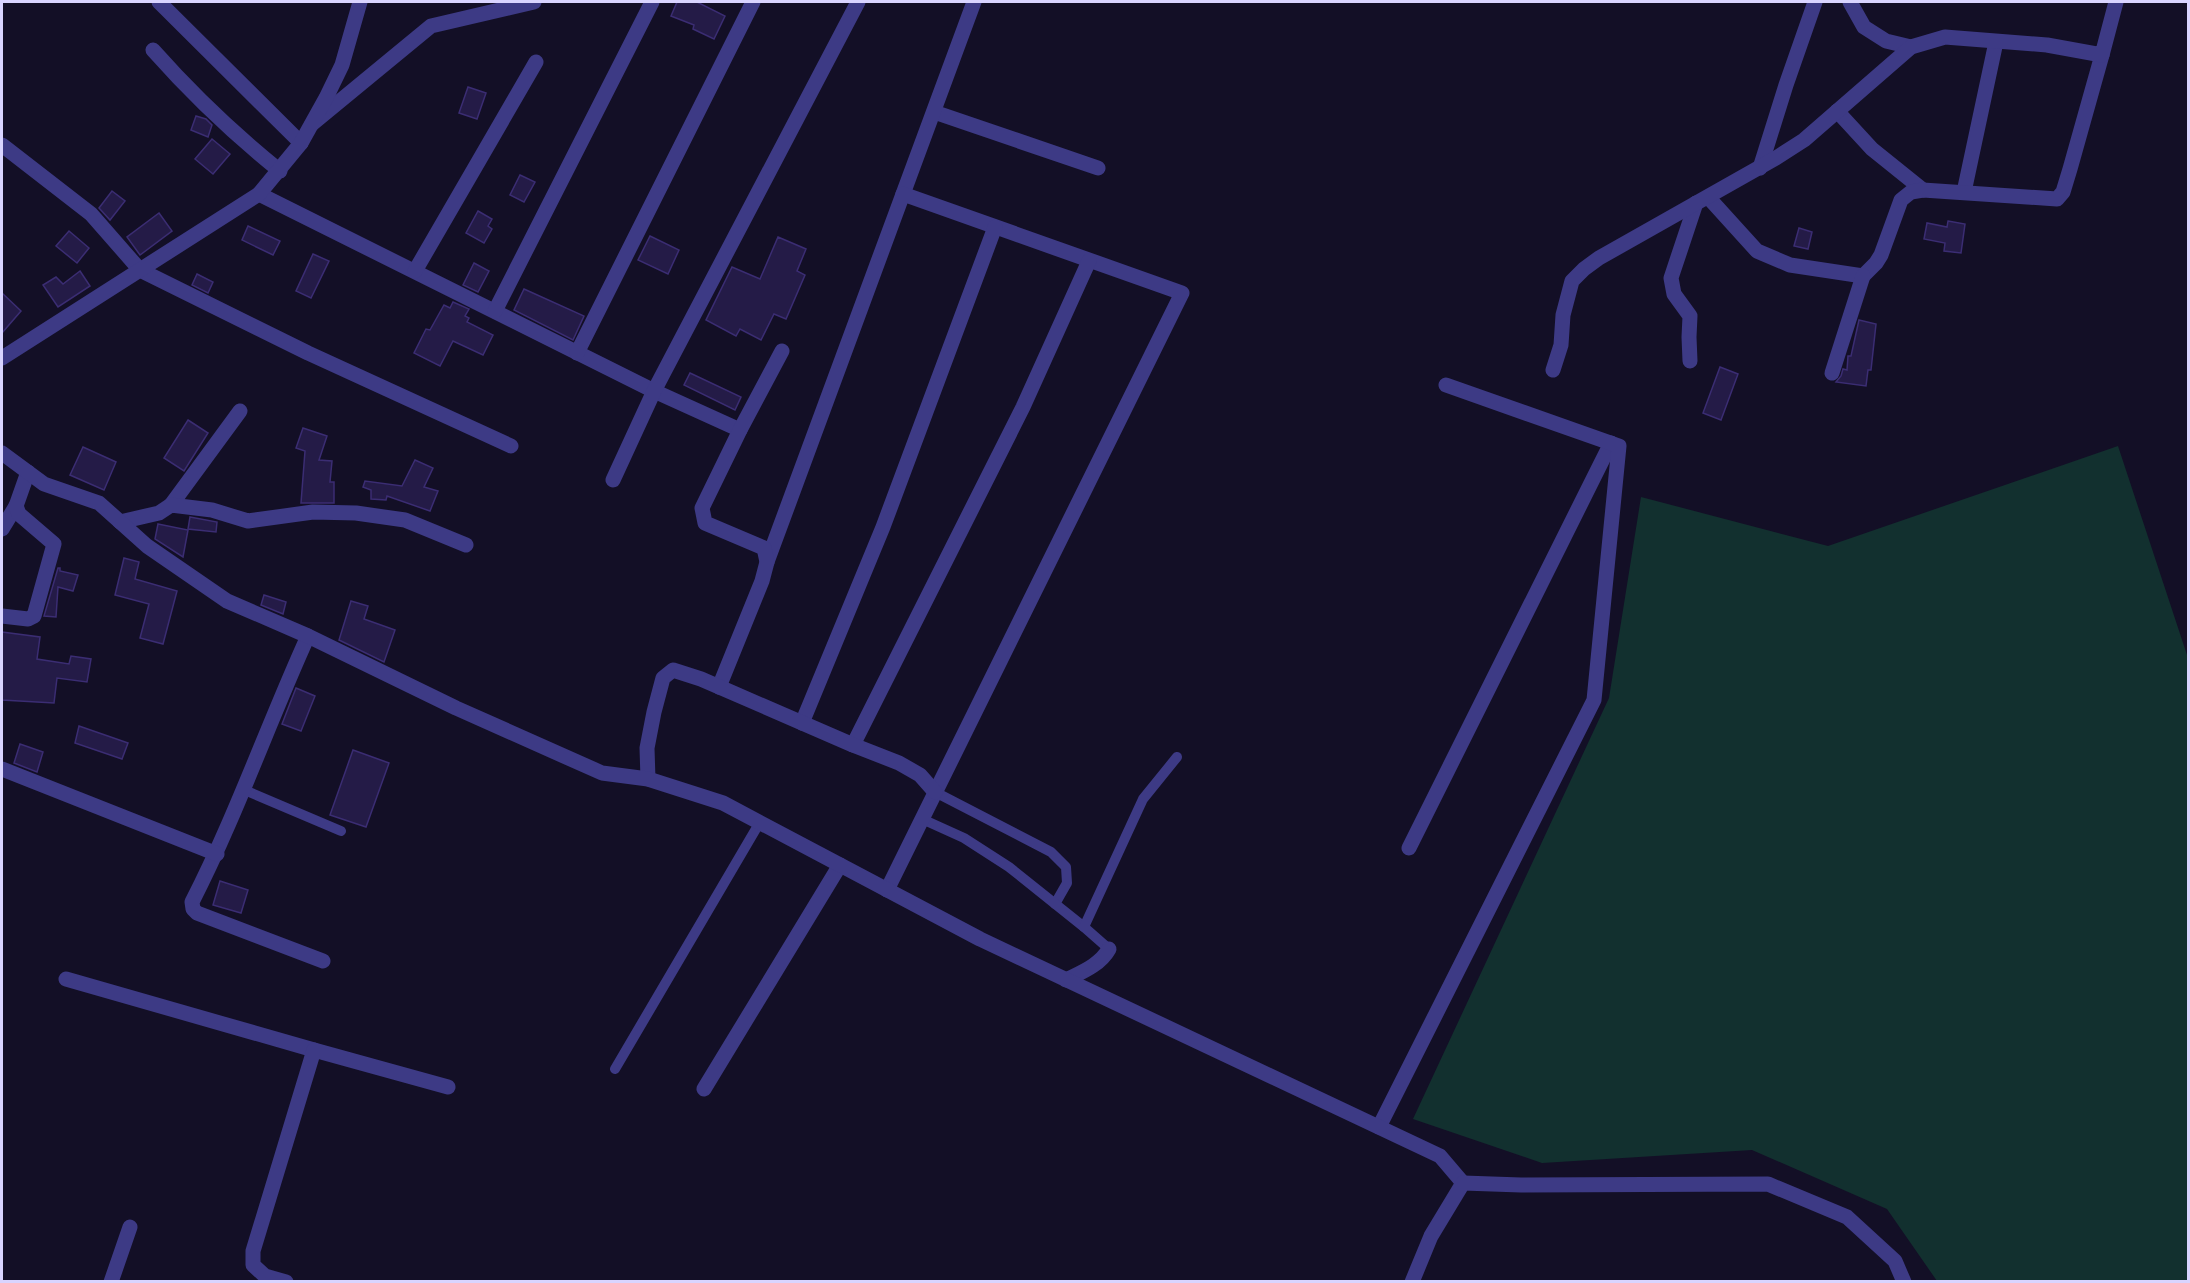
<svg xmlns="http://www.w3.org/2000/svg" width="2190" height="1283" font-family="Figtree,sans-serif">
<rect width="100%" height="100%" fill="#130f26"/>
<polygon fill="#12302f" points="2118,446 2188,658 2188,1281 1937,1281 1887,1209 1752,1150 1542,1163 1413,1119 1609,698 1641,497 1828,546"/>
<g fill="#241b47" stroke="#3b2d73" stroke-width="1.5">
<polygon points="677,2 697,2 725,16 714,39 693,29 694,25 671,16"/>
<polygon points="468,87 486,93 477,119 459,113"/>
<polygon points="196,116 206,119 212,125 208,137 191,130"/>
<polygon points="212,139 230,154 213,174 195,159"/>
<polygon points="520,175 535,182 524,202 510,195"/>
<polygon points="112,191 125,201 110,220 99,208"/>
<polygon points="478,211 492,219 488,226 492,229 484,243 466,233"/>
<polygon points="159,213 172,231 140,255 127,237"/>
<polygon points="1948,221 1965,224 1961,253 1944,251 1945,243 1924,239 1927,223 1947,227"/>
<polygon points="248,226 280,241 273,255 242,240"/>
<polygon points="1799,228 1812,232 1808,249 1794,246"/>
<polygon points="69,231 89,248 77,263 56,246"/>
<polygon points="650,236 679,250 668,274 638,260"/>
<polygon points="778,237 806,249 797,271 805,275 786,319 774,314 761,340 740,329 736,336 706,320 732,267 760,279"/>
<polygon points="313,254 329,261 311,298 296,291"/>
<polygon points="474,263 489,271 478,292 463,285"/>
<polygon points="80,271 90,286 58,307 43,285 56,277 63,284"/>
<polygon points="197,274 213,282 208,293 192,285"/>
<polygon points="524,289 584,316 573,340 514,310"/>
<polygon points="2,293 21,311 2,333"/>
<polygon points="453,302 469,309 465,316 469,318 467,322 493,335 483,355 453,341 440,366 414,353 426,329 430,330 444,305 450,308"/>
<polygon points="1859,320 1876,324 1871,370 1868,370 1866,386 1836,382 1841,376 1843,369 1847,370 1848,356 1851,356"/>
<polygon points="1720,367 1738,374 1721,420 1703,413"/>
<polygon points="690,373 741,397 735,410 684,385"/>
<polygon points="188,420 208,433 184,471 164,458"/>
<polygon points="303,428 327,436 319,460 332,461 330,482 334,482 334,503 301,503 305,451 296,448"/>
<polygon points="83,447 116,462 104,490 70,475"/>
<polygon points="415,460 433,468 424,487 438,491 430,511 387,496 386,500 371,499 371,490 363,487 365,481 402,486"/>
<polygon points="190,517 217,522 216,532 188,529"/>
<polygon points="158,524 188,530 183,557 155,539"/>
<polygon points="124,558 139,562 135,579 177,591 163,644 140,638 149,604 115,595"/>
<polygon points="58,568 60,568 60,571 78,575 73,591 58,587 56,617 44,616"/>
<polygon points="264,595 286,602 283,614 261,605"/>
<polygon points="351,601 368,606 364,619 395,630 384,662 339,640"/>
<polygon points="2,632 40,637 37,659 69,664 71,656 91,659 87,682 57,678 54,703 2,700"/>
<polygon points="296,688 315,696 301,731 282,724"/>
<polygon points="79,726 128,743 122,759 75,743"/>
<polygon points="20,744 43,752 37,772 14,763"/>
<polygon points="353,750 389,763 366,827 330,815"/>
<polygon points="220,881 248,890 241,913 213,905"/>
</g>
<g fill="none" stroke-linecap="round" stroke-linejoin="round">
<g stroke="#3d3a85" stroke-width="10">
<polyline points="242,789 341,831"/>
<polyline points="935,792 1051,852 1066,867 1067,883 1055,904"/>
<polyline points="922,819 964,838 1009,867 1084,927"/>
<polyline points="1109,949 1084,927 1143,799 1177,757"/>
<polyline points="615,1069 760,822"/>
</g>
<g stroke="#3d3a85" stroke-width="15">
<polyline points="159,2 301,143"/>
<polyline points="1850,2 1864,27 1886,41 1911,47"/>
<path d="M153,50C192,94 234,134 280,171"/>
<polyline points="1837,111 1872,149 1923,190"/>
<polyline points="934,112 1098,168"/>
<polyline points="312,124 431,26 534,2"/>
<polyline points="2,145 91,214 140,270 308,353 511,446"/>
<polyline points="1760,168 1786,85 1815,2"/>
<polyline points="1964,192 1996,42"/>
<polyline points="259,194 654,391 740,430"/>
<polyline points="903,194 974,2"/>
<polyline points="1708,197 1757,251 1790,265 1863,276 1876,263 1881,255 1901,200 1911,192 1923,190 2057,199 2063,192 2070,169 2102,55"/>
<polyline points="415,271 536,62"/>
<polyline points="495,311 652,2"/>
<polyline points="577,353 753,2"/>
<polyline points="1690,361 1689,337 1690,316 1674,294 1671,278 1696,203"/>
<polyline points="1553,370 1561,345 1563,315 1572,281 1584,269 1599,258 1776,158 1804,140 1911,47 1945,37 2047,45 2102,55 2116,2"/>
<polyline points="1832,373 1863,276"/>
<polyline points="613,480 654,391 858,2"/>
<polyline points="171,505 240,411"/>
<polyline points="120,522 159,513 171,505 212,510 248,521 313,512 356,513 405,520 466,545"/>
<polyline points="2,529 16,506"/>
<polyline points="767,562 903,194 1182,293 887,890"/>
<polyline points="2,616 28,619 34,616 54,544 19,514 16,506 28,472"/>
<path d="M308,636C268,724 236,816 192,902L193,909L197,913L323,961"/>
<polyline points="719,687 762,581 767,562 764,548 705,523 702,508 740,430 782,351"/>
<polyline points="802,723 883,527 995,227"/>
<polyline points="853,745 1023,407 1089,261"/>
<polyline points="2,769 217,854"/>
<polyline points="648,779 647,748 654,712 663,678 673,670 701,679 853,745 899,763 920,775 935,792"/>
<polyline points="1409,848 1611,443"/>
<polyline points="66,979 314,1050"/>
<path d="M1066,980C1082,972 1100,965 1109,949"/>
<polyline points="704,1089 840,865"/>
<polyline points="1379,1127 1594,700 1619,446 1446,385"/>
<polyline points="111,1282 130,1227"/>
<polyline points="286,1282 265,1276 253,1265 253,1251 314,1050 448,1087"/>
</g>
<g stroke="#3d3a85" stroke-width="15">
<polyline points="2,358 259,194 301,143 326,98 342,65 360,2"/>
<polyline points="2,453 44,484 99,503 147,546 227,601 308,636 456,708 602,773 648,779 723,803 980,939 1440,1156 1463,1183"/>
<polyline points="1412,1282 1431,1236 1463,1183 1521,1185 1768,1184 1847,1217 1895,1261 1904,1282"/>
</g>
</g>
<rect width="2190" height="1283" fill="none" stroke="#d9d4ff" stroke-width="6"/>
</svg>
